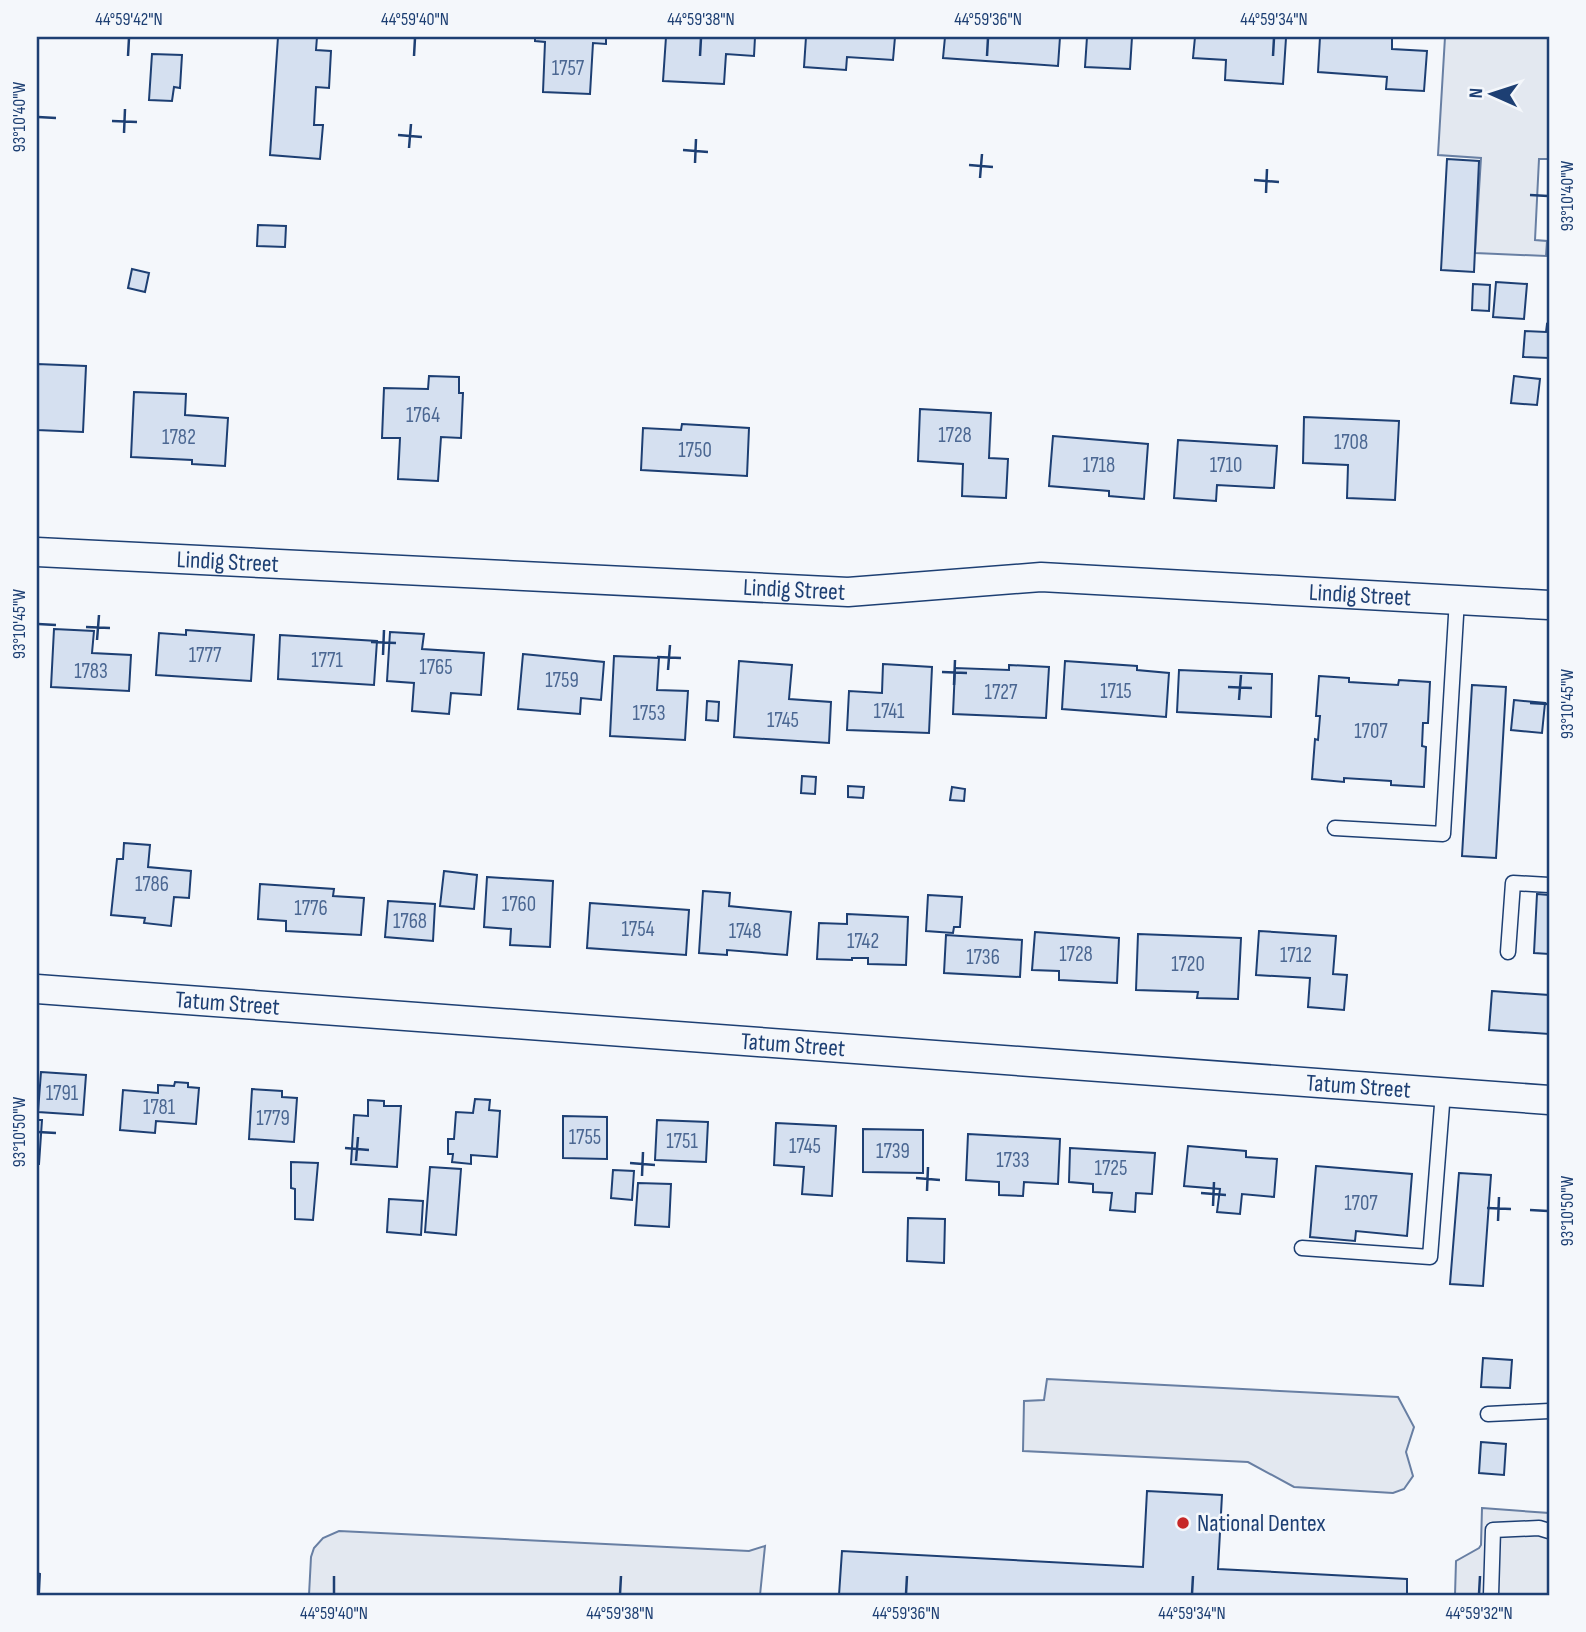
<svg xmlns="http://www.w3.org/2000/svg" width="1586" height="1632" font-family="'Sofia Sans Condensed',sans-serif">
<rect width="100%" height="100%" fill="#f4f7fb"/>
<g fill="#e3e8f0" stroke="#687fa3" stroke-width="2">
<polygon points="1445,37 1549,37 1549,159 1539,159 1535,240 1547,241 1546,256 1475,253 1481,158 1438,155"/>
<polygon points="1047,1379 1398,1397 1414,1427 1406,1452 1413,1476 1404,1489 1393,1493 1294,1487 1248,1462 1023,1451 1024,1401 1044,1400"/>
<polygon points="1482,1508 1549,1513 1549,1595 1455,1595 1456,1561 1479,1548 1481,1545"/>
<polygon points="339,1531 749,1551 765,1546 760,1595 309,1595 311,1557 314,1548 323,1538"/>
</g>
<g fill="#d5e0f0" stroke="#1d3f73" stroke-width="2">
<polygon points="278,37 317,37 316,50 331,51 329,88 316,87 314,125 323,125 320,159 270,155"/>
<polygon points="535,37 606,37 606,44 593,43 590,94 543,92 545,42 535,41"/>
<polygon points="666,37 755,37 754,56 726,54 724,84 663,81"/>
<polygon points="806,37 895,37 893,60 847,57 846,70 804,67"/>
<polygon points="945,37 1060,37 1058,66 943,58"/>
<polygon points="1087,37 1132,37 1130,69 1085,67"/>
<polygon points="1195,37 1286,38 1283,84 1225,80 1226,60 1193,58"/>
<polygon points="1320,37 1392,37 1392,49 1427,51 1424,91 1386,89 1387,77 1318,72"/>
<polygon points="152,54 182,55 180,88 174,87 172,101 149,100"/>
<polygon points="1447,159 1479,161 1474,272 1441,270"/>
<polygon points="258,225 286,226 285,247 257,246"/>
<polygon points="132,269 149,273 145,292 128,288"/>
<polygon points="1496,282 1527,284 1524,319 1493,317"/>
<polygon points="1473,284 1490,285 1489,311 1472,310"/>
<polygon points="1547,324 1549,325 1549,358 1523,357 1525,331 1546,332"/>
<polygon points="37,364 86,366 83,432 37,430"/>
<polygon points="429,376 459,377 459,393 463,393 461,438 441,437 438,481 398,479 400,438 382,438 384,388 428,389"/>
<polygon points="1514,376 1540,379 1537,405 1511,403"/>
<polygon points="134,392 186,394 185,415 228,418 225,466 192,464 192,460 131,457"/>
<polygon points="920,409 991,413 989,458 1008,459 1006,498 962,496 963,464 918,461"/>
<polygon points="1304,417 1399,421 1395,500 1347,498 1348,465 1303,463"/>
<polygon points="682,424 749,428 747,476 641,470 643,428 681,430"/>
<polygon points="1053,436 1148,444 1144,499 1109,496 1109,491 1049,486"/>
<polygon points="1178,440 1277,446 1274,488 1217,485 1216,501 1174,498"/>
<polygon points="54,629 94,631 92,653 131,655 129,691 51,687"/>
<polygon points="186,630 254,635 251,681 156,675 159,633 186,635"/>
<polygon points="390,632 424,634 422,649 484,653 481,695 451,693 449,714 412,711 414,683 387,681"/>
<polygon points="280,635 377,641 374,685 278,679"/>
<polygon points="523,654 604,662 601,700 581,698 580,714 518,709"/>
<polygon points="614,656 659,658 657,690 688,691 685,740 610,736"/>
<polygon points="739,661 792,665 789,699 831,702 829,743 734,737"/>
<polygon points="1065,661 1137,666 1137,670 1169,673 1166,717 1062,709"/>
<polygon points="883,664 932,667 929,733 847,730 849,691 882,693"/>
<polygon points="1009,665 1049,667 1046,718 953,714 955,668 1009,670"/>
<polygon points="1179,670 1272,674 1271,717 1177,712"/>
<polygon points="1319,676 1349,678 1349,682 1398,685 1399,680 1430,682 1428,723 1423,723 1422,746 1426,747 1424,787 1391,785 1391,781 1344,778 1344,782 1312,779 1315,739 1318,740 1320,716 1316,716"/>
<polygon points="1472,685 1506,687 1496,858 1462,856"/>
<polygon points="1514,700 1545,703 1542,733 1511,730"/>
<polygon points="707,701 719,702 718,721 706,720"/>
<polygon points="802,776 816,777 815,794 801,793"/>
<polygon points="848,786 864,787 863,798 848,797"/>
<polygon points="952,787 965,789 964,801 950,800"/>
<polygon points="124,843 150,845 148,867 191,871 189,898 174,897 171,926 144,923 145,918 111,915 117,859 123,859"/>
<polygon points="444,871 477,875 474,909 440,906"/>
<polygon points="487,877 553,881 550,947 510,945 511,929 484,927"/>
<polygon points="260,884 334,889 333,896 364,898 361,935 286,931 286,921 258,919"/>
<polygon points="703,891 730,893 729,906 791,912 787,955 727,950 727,955 699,953"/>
<polygon points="1537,894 1549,895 1549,954 1534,953"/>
<polygon points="928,895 962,897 960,927 954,927 953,933 926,931"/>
<polygon points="388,901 435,904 433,941 385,937"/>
<polygon points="590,903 689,910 686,955 587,948"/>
<polygon points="847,914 908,917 906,965 868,964 868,958 852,958 852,960 817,959 819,923 847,924"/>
<polygon points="1259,931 1336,936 1333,974 1347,975 1344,1010 1308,1007 1310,978 1256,975"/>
<polygon points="1035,932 1119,938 1117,983 1059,980 1059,971 1032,970"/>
<polygon points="1138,934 1241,938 1238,999 1197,998 1198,992 1136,990"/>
<polygon points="946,935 1022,940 1020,977 944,973"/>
<polygon points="1492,991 1549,995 1549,1034 1489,1030"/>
<polygon points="41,1072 86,1075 83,1115 38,1112"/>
<polygon points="175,1082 188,1083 188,1087 199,1088 196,1124 156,1121 155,1133 120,1130 123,1090 158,1093 158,1085 174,1086"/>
<polygon points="252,1089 282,1091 282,1097 297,1098 294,1142 249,1139"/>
<polygon points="475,1099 490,1100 489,1110 500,1111 497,1157 471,1155 471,1164 452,1162 453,1154 448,1154 448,1139 454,1139 456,1112 473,1113"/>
<polygon points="368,1100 384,1101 384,1106 401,1106 397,1167 351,1164 354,1115 368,1116"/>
<polygon points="563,1116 607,1117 607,1159 563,1158"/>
<polygon points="37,1120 42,1120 39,1164 37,1164"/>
<polygon points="657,1120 708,1122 706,1162 655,1160"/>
<polygon points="776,1123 836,1126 832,1196 802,1194 804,1167 774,1165"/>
<polygon points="863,1129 923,1130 923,1173 863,1172"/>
<polygon points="968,1134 1060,1139 1058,1184 1024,1182 1023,1196 999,1195 999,1182 966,1180"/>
<polygon points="1188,1146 1246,1151 1246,1157 1277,1159 1274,1197 1242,1194 1240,1214 1217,1212 1220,1189 1184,1186"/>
<polygon points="1070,1148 1155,1153 1152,1194 1136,1193 1135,1212 1110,1210 1112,1193 1093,1192 1093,1184 1069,1182"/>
<polygon points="291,1162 318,1163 313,1220 295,1219 295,1189 291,1188"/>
<polygon points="1316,1166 1412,1174 1407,1236 1356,1231 1355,1241 1310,1237"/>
<polygon points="430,1167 461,1169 456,1235 425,1232"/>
<polygon points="613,1170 634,1171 632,1200 611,1198"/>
<polygon points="1459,1173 1491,1175 1483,1286 1450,1284"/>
<polygon points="638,1183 671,1184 669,1227 635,1225"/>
<polygon points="389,1199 423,1201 421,1235 387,1232"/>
<polygon points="908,1218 945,1219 944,1263 907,1261"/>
<polygon points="1483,1358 1512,1360 1510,1388 1481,1387"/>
<polygon points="1481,1442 1506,1444 1504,1475 1479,1473"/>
<polygon points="1147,1491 1222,1495 1218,1569 1407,1579 1407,1595 839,1595 842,1551 1143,1567"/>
<polygon points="37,1573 40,1574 39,1595 37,1595"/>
</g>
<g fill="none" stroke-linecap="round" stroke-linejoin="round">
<defs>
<g id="service">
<polyline points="1335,828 1443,834 1457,599"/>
<polyline points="1508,952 1513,883 1549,885"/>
<polyline points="1302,1248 1430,1257 1443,1092"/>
<polyline points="1488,1414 1549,1411"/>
<polyline points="1491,1595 1493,1530 1539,1528 1549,1531"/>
</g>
<g id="minor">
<path id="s1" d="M37,552L848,592L1041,577L1549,605"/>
<path id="s2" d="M37,989L1549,1100"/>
</g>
</defs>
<use href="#service" stroke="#1d3f73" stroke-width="17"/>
<use href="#minor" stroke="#1d3f73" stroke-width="31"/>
<use href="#service" stroke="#f4f7fb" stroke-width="14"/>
<use href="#minor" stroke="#f4f7fb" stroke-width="28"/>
</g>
<path fill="none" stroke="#1d3f73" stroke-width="2.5" d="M128,56L129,38M414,56L415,38M700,56L701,38M987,56L988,38M1273,56L1274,38M38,117L56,118M112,121L137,122M124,133L125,109M398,135L422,137M409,148L411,124M683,150L708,152M695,163L696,139M969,165L993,167M980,178L982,154M1254,180L1279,182M1266,193L1267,169M1530,195L1548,196M38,624L56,625M86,627L110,628M97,640L99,615M371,642L396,643M383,655L384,630M657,657L681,658M668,670L670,645M942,672L967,673M954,685L955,660M1228,687L1252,688M1239,700L1241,675M1530,703L1548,704M38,1132L56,1133M345,1148L369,1150M356,1161L358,1137M630,1163L655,1165M642,1176L643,1152M916,1178L940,1180M927,1191L928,1167M1201,1193L1226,1195M1213,1206L1214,1182M1487,1208L1511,1209M1530,1210L1548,1211M1498,1221L1499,1197M334,1594V1576M620,1594L621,1576M906,1594L907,1576M1192,1594L1193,1576M1479,1594L1480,1576"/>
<circle fill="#c62828" stroke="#f4f7fb" stroke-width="2.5" cx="1183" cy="1523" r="7"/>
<g text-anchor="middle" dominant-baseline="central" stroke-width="5" stroke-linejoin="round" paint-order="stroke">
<g font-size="21" fill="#4b6792">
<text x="568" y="68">1757</text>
<text x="423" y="415">1764</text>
<text x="955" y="435">1728</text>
<text x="179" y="437">1782</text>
<text x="1351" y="442">1708</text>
<text x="695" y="450">1750</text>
<text x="1099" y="465">1718</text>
<text x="1226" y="465">1710</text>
<text x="205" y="655">1777</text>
<text x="327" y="660">1771</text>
<text x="436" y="667">1765</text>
<text x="91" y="671">1783</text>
<text x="562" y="680">1759</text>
<text x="1116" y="691">1715</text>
<text x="1001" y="692">1727</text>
<text x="889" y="711">1741</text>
<text x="649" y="713">1753</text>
<text x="783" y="720">1745</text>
<text x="1371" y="731">1707</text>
<text x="152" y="884">1786</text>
<text x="519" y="904">1760</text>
<text x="311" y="908">1776</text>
<text x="410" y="921">1768</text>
<text x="638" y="929">1754</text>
<text x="745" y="931">1748</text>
<text x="863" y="941">1742</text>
<text x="1076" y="954">1728</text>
<text x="1296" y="955">1712</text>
<text x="983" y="957">1736</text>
<text x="1188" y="964">1720</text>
<text x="62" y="1093">1791</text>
<text x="159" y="1107">1781</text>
<text x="273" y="1118">1779</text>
<text x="585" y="1137">1755</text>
<text x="682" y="1141">1751</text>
<text x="805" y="1146">1745</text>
<text x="893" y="1151">1739</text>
<text x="1013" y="1160">1733</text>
<text x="1111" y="1168">1725</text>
<text x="1361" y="1203">1707</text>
</g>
<g font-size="24" fill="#1d3f73" stroke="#f4f7fb">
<text stroke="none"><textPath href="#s1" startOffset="191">Lindig Street</textPath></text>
<text stroke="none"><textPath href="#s1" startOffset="758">Lindig Street</textPath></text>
<text stroke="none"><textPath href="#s1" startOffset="1325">Lindig Street</textPath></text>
<text stroke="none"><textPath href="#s2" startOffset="191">Tatum Street</textPath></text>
<text stroke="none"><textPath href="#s2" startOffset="758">Tatum Street</textPath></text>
<text stroke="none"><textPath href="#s2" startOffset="1325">Tatum Street</textPath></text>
</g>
<g font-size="24" fill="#1d3f73" stroke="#f4f7fb" text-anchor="start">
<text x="1197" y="1523">National Dentex</text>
</g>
</g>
<rect width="1586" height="1632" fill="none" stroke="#f4f7fb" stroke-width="77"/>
<g transform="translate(1492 94) rotate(273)" stroke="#f4f7fb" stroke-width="5" paint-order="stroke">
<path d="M0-5L12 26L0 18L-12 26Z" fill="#1d3f73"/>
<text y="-10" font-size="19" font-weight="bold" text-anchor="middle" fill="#1d3f73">N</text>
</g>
<rect x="38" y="38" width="1510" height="1556" fill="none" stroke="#1d3f73" stroke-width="2.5"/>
<g font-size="18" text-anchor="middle" fill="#1d3f73">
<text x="129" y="25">44°59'42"N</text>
<text x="415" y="25">44°59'40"N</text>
<text x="701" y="25">44°59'38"N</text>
<text x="988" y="25">44°59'36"N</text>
<text x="1274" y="25">44°59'34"N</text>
<text transform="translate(19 117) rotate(-90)" y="6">93°10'40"W</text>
<text transform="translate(1567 196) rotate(-90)" y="6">93°10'40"W</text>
<text transform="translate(19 624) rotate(-90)" y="6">93°10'45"W</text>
<text transform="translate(1567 704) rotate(-90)" y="6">93°10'45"W</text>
<text transform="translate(19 1132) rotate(-90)" y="6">93°10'50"W</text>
<text transform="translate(1567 1211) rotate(-90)" y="6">93°10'50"W</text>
<text x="334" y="1619">44°59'40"N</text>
<text x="620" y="1619">44°59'38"N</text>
<text x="906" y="1619">44°59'36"N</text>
<text x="1192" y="1619">44°59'34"N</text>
<text x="1479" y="1619">44°59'32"N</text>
</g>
</svg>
